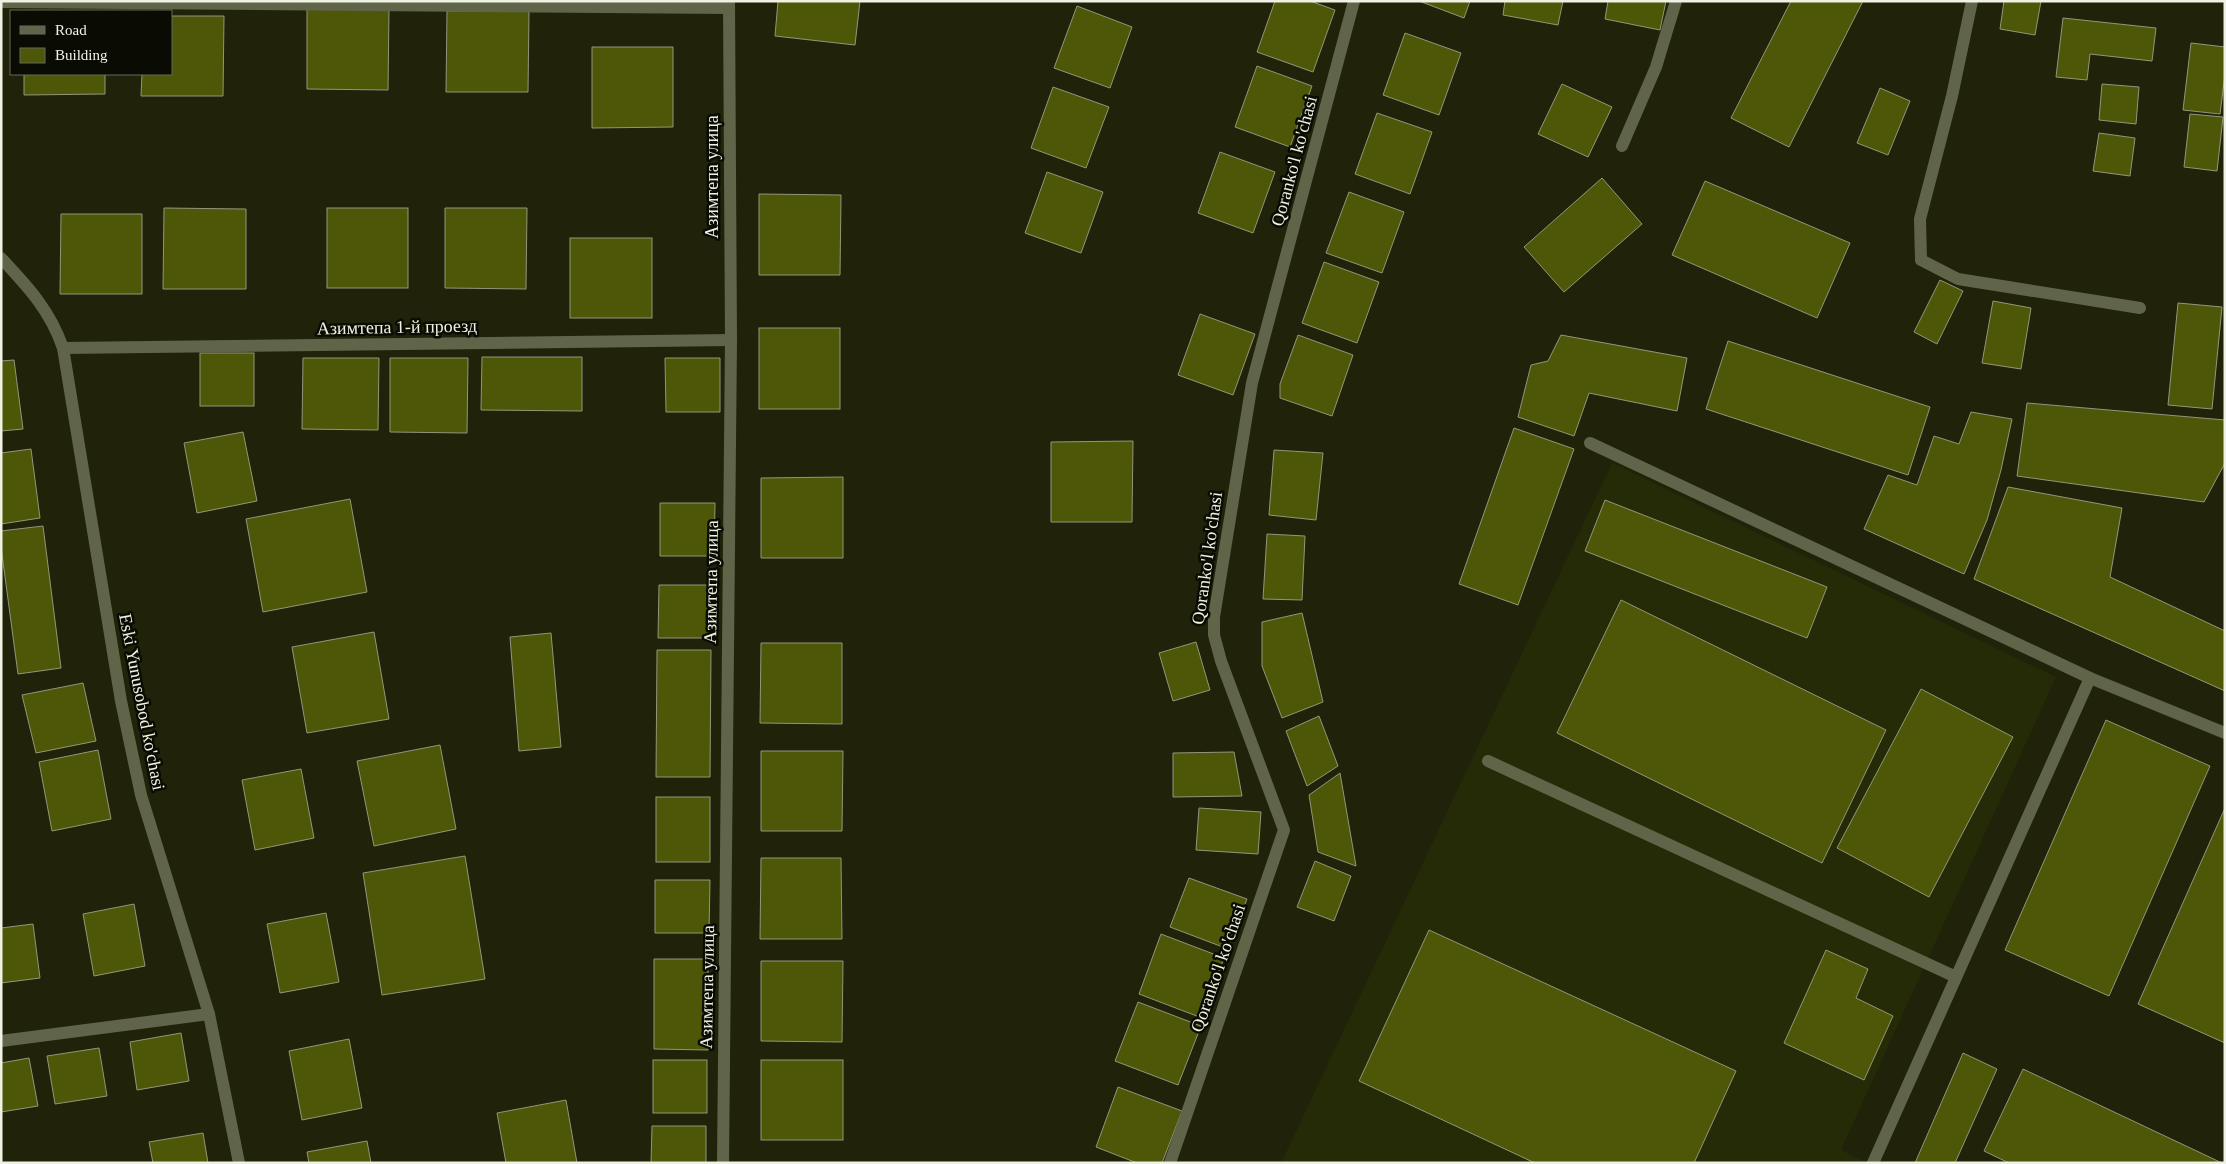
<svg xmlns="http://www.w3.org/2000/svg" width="2226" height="1164" font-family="Georgia,serif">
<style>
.built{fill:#252a07}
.building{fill:#4e5707;stroke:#92977a}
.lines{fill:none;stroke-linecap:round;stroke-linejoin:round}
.lane{stroke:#606549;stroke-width:12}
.street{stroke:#606549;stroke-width:12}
.labels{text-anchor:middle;stroke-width:5;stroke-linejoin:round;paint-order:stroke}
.street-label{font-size:18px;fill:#eff2e2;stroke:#0a0c03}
</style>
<rect width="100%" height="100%" fill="#20230a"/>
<!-- built -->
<polygon class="built" points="1612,463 2056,677 1841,1150 1867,1163 1281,1163"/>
<!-- building -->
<g class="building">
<polygon points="778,1 860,1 855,45 775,36"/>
<polygon points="1275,1 1310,1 1335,10 1313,72 1257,52"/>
<polygon points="1419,1 1470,1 1464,18"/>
<polygon points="1505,1 1563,1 1558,25 1503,15"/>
<polygon points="1608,1 1666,1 1660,30 1605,19"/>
<polygon points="1791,1 1863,1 1789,147 1731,118"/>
<polygon points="2004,1 2041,1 2035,35 2000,29"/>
<polygon points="1077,6 1132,27 1110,88 1054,68"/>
<polygon points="307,9 389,9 388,90 307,89"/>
<polygon points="447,11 529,11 528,92 446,92"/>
<polygon points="171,16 224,16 223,96 141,96 142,74 171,74"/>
<polygon points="2063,18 2156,28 2152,61 2090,54 2087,80 2056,77"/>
<polygon points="1405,33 1461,53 1439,115 1383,95"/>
<polygon points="2191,43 2225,47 2225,74 2220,114 2183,110"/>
<polygon points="592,47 673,47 673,127 592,128"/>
<polygon points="1257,66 1312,86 1290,147 1235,127"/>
<polygon points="24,74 105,74 105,94 24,95"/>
<polygon points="1562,84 1612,107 1588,157 1538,134"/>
<polygon points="2102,84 2139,87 2136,124 2099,120"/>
<polygon points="1053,87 1109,107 1086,168 1031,148"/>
<polygon points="1880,88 1910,101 1888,155 1857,143"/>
<polygon points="1377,113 1432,132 1410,194 1355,174"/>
<polygon points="2190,114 2223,117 2217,171 2184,167"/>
<polygon points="2099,133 2135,138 2130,176 2093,171"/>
<polygon points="1220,152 1275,172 1253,233 1198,213"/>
<polygon points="1047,172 1103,192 1081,253 1025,233"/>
<polygon points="1602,178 1642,224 1564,292 1524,247"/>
<polygon points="1705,181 1850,243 1817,318 1672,255"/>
<polygon points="1349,192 1404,212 1382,273 1326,253"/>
<polygon points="759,194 841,195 840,275 759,275"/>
<polygon points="164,208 246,209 246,289 163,289"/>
<rect x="327" y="208" width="81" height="80"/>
<polygon points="445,208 527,208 526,289 445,288"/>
<polygon points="61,214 142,214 142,294 60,294"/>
<rect x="570" y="238" width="82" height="80"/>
<polygon points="1324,262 1379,282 1357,343 1302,323"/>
<polygon points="1940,280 1963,291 1937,344 1914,332"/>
<polygon points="1993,301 2031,308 2021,369 1982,363"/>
<polygon points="2178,303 2222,307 2212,409 2168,405"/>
<polygon points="1200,314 1255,334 1233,395 1178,375"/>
<rect x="759" y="328" width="81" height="81"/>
<polygon points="1298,335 1353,355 1332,416 1280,398 1280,384"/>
<polygon points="1561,335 1687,358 1677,411 1589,393 1574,436 1518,417 1531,365 1548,361"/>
<polygon points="1728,341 1930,407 1908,475 1706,409"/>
<rect x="200" y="353" width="54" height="53"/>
<polygon points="482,357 582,357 582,411 481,410"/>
<polygon points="303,358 379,358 378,430 302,429"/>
<polygon points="390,358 468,358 467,433 390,432"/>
<polygon points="665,358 720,358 720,412 666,412"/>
<polygon points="14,360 23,429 1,431 1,361"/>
<polygon points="2027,403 2225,420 2225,463 2204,502 2017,476"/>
<polygon points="1971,412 2012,419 2001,470 1987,520 1964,574 1864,529 1888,475 1917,485 1934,436 1959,444"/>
<polygon points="1514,428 1574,449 1518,605 1459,584"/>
<polygon points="243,432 257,501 197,513 184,443"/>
<polygon points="1133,441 1132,522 1051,522 1051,442"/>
<polygon points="31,449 40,518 1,524 1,453"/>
<polygon points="1274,450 1323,453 1316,520 1269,515"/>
<polygon points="843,477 843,558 761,558 761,478"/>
<polygon points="2008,487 2122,508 2110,577 2225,631 2225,691 1974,579"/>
<polygon points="350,499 367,592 263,612 246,519"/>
<polygon points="1605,500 1827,587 1807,638 1585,551"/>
<polygon points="660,503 715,503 714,556 660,556"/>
<polygon points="43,526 61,668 18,674 1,547 1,531"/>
<polygon points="1267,534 1305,536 1302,600 1263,599"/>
<polygon points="659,585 712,585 712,638 658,638"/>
<polygon points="1621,600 1886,730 1822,863 1557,733"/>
<polygon points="1302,613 1323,702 1282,718 1262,666 1262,622"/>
<polygon points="374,632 389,719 307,733 292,647"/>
<polygon points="551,633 561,747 519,751 510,637"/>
<polygon points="1196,642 1210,690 1173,701 1159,653"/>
<polygon points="761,643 842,643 842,724 760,723"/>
<polygon points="657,650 711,650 710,777 656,777"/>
<polygon points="83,683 96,741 36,753 22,695"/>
<polygon points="1921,689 2013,737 1929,897 1837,848"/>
<polygon points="1319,716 1338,766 1307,786 1286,731"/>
<polygon points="2106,720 2210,766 2109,996 2005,950"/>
<polygon points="440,745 456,829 374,846 357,761"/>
<polygon points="98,750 111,819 52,831 39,762"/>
<polygon points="761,751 843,751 842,831 761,831"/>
<polygon points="1234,752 1242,796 1173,797 1173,753"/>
<polygon points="301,769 314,838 255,850 242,780"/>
<polygon points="1340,773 1356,866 1318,852 1309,795"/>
<rect x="656" y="797" width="54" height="65"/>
<polygon points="1199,808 1261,812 1258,854 1196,850"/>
<polygon points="2225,808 2225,1043 2138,1004"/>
<polygon points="465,856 485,979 382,995 363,873"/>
<polygon points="761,858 841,858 842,939 760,939"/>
<polygon points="1315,861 1351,876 1334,921 1297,907"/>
<polygon points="1189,878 1247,899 1228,949 1170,927"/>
<polygon points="655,880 710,880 709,933 655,933"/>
<polygon points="134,904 145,966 94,976 83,914"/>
<polygon points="326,913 339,982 280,993 267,924"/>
<polygon points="33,924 40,978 1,983 1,928"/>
<polygon points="1429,930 1736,1071 1694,1163 1535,1163 1359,1081"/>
<polygon points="1161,934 1224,958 1202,1018 1139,994"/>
<polygon points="1826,950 1868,969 1856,998 1893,1016 1864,1080 1784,1043"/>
<polygon points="654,959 708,959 708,1050 654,1049"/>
<polygon points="761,961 843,961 842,1042 761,1041"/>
<polygon points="1138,1002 1201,1026 1178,1085 1115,1061"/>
<polygon points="181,1033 189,1081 137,1090 130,1042"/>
<polygon points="349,1039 362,1108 302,1120 289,1051"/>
<polygon points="99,1048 107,1096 55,1104 47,1056"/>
<polygon points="1963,1053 1997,1069 1955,1163 1915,1163"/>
<polygon points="29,1058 38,1106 1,1112 1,1063"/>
<rect x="653" y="1060" width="54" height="53"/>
<rect x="761" y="1060" width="82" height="80"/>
<polygon points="2023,1069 2222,1163 2009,1163 1984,1151"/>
<polygon points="1118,1087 1182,1111 1162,1163 1137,1163 1096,1147"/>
<polygon points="566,1100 577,1163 506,1163 497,1113"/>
<polygon points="652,1126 706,1126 706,1163 651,1163"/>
<polygon points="203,1133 208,1163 153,1163 149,1142"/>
<polygon points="367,1141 371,1163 309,1163 307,1152"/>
</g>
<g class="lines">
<!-- lane -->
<g class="lane">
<polyline points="1488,761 1956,977"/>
<polyline points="1873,1163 2090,678"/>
</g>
<!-- street -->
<g class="street">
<polyline points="1972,1 1952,96 1920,219 1921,260 1958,279 2140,308"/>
<polyline points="1,2 729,8"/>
<polyline points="1622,146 1656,67 1676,1"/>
<path d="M1 258C28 287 50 310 63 348L121 701 141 795 209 1014 239 1163"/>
<polyline points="63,348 731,340"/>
<polyline points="1590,443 2090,678 2225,733"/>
<polyline points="1,1041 209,1014"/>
<polyline points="723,1163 731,340 729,1"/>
<polyline points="1170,1163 1284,830 1221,661 1214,635 1214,617 1252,383 1354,1"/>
</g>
</g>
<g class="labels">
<!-- street labels -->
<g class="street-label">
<text transform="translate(1294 161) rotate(-75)" y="6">Qoranko'l ko'chasi</text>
<text transform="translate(712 177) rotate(-90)" y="6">Азимтепа улица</text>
<text transform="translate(397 327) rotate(-1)" y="6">Азимтепа 1-й проезд</text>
<text transform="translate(1207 558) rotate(-82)" y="6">Qoranko'l ko'chasi</text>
<text transform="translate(711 582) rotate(-89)" y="6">Азимтепа улица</text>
<text transform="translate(142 702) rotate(79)" y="6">Eski Yunusobod ko'chasi</text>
<text transform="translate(1218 968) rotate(-71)" y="6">Qoranko'l ko'chasi</text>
<text transform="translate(707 987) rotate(-89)" y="6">Азимтепа улица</text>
</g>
</g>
<!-- border -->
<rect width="2226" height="1164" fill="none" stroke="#eff2e2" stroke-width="5"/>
<!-- legend -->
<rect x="10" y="10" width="162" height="65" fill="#0a0c03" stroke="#66685c"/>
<rect x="20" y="26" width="25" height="8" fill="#606549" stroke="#66685c"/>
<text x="55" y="35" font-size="15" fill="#eff2e2">Road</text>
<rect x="20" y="48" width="25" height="15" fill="#4e5707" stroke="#66685c"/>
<text x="55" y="60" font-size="15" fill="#eff2e2">Building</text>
</svg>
